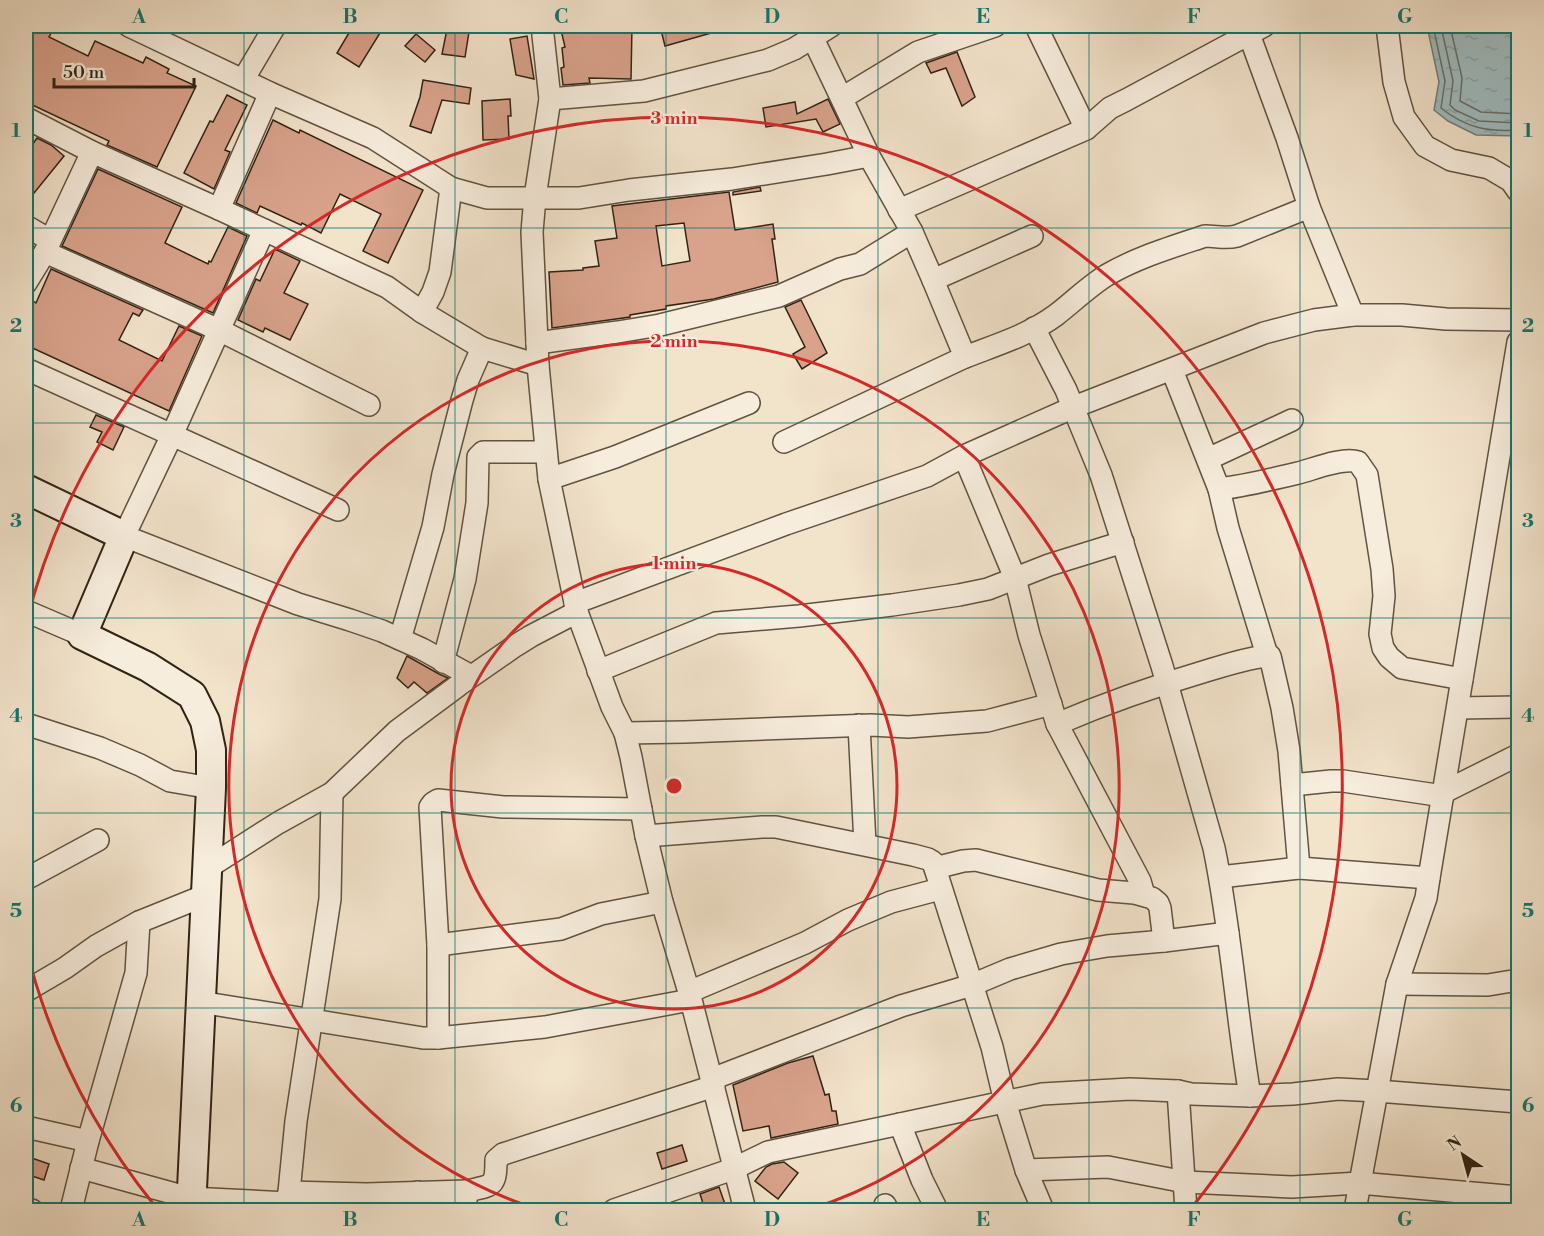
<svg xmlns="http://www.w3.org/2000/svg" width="1544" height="1236" font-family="'Libre Bodoni',serif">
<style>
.water{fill:url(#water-ripples);stroke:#737f7a;stroke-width:1.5}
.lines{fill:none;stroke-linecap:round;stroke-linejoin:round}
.shore{stroke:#687069;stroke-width:1.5}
.building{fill:#d8a28b;stroke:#312312;stroke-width:1.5;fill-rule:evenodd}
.street-casing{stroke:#615340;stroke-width:24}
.secondary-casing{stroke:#312312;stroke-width:32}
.street{stroke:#f7eddd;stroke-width:21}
.secondary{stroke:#f7eddd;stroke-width:28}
.grid{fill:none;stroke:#0f766e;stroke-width:1.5;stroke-opacity:0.55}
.ring{fill:none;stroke:#d62828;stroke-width:3}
.centre{fill:#d62828;stroke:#f7eddd;stroke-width:3}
.ring-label{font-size:18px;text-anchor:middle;font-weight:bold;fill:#d62828;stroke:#f7eddd;stroke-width:4.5;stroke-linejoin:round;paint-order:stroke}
.neatline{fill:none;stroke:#0f766e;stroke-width:2}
.grid-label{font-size:20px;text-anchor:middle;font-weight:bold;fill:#0f766e}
</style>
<defs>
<pattern id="water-ripples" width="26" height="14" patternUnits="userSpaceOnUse" patternTransform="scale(1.5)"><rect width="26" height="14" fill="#9fbcc0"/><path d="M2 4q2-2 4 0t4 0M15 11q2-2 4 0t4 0" fill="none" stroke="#89a1a4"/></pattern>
</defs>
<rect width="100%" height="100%" fill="#f2e3cb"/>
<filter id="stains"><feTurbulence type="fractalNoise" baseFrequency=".00333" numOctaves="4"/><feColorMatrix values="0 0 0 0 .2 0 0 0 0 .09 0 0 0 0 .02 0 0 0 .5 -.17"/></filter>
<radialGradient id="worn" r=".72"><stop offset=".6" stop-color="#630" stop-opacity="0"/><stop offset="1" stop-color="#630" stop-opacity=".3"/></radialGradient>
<!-- water -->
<polygon class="water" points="1427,26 1518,26 1518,136 1476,135 1448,121 1434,110 1439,82"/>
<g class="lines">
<!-- shore -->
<g class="shore">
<path d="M1433 26 1445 81 1441 108C1466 128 1488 132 1518 130"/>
<polyline points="1441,26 1453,81 1450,105 1455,110 1479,121 1518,123"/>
<polyline points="1450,26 1462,78 1460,101 1481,112 1518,114"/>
</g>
</g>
<!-- building -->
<g class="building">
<polygon points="31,26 55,26 49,37 88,56 95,41 143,63 146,57 169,69 167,73 196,86 157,167 107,145 109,141 26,102 26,36"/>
<polygon points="353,26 371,26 380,33 359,67 337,53"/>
<polygon points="560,26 632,26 631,79 589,78 590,83 563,85 561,68 564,67 562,48 565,47"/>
<polygon points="660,26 721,26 722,30 665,46"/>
<polygon points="447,29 469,32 465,57 442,54"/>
<polygon points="416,34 435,50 425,62 405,46"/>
<polygon points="527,36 534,79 516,75 510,39"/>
<polygon points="957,52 975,97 962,106 946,68 931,73 926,63"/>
<polygon points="423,80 471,88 469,104 442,100 431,133 410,126 420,97"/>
<polygon points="227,95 247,105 225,150 230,152 214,189 184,173 210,121 213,122"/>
<polygon points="510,99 511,116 508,116 509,139 483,140 482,101"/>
<polygon points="828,99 840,124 823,132 816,119 766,127 763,108 795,102 797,114"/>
<polygon points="273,120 299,133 300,130 423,190 388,263 363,251 381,214 340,194 321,233 302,223 301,225 260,206 257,213 236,203"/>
<polygon points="37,138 51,145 64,156 26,203 26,139 32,145"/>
<polygon points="98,169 182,207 165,243 208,264 209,261 211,262 228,227 247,236 213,313 62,246"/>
<polygon points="760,187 761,191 733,195 733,192"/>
<path d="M729 192 735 230 773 224 775 239H772L778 282 714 299 666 306V309L630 315V317L552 328 549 272 583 270V268L599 266 595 241 617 238 612 206ZM684 223 690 261 662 266 656 226Z"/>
<polygon points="275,249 300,261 284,293 308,304 290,340 265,328 263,332 238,320 256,279 260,281"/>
<polygon points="51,269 143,310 139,316 133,313 119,340 162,361 179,326 202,336 169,411 26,345 26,319 33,301 36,303"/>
<polygon points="801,300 827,353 802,369 793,354 805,347 785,307"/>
<polygon points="96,415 124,427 113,450 97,442 102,432 90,427"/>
<polygon points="407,656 439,674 448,678 427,693 414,682 408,688 397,678"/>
<polygon points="813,1056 825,1095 829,1094 832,1111 836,1111 838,1124 771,1138 769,1126 743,1131 733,1085 788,1063"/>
<polygon points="682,1145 687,1161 662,1169 657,1153"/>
<polygon points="26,1156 49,1164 44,1180 26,1174"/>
<polygon points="784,1162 798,1173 778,1199 755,1181 766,1167 772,1164"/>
<polygon points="719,1187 727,1210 705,1210 700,1194"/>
</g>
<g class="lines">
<defs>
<g id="street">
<polyline points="129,26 270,93 373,138 451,188 487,198 579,198 629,190 732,179 827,164 869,156"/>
<polyline points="542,26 550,99 535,197 532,232 538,365 549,479 577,612 612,707 625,733 631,757 646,836 662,902 689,992 745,1210"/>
<polyline points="807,26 869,156 912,232 933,280 1032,236"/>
<polyline points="1246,26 1287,138 1309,207 1353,315"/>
<polyline points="1387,26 1394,82 1404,117 1425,146 1451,160 1489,168 1511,181 1518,191"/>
<polyline points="243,80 275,26"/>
<polyline points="842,98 918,52 995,26"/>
<polyline points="550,99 644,91 768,60 794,49 831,26"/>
<polyline points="26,118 92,152 219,209 387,287 422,312 482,348"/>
<polyline points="1086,129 1110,108 1126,100 1264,26"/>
<polyline points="219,209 270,93"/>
<polyline points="899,210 1086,129 1036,26"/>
<polyline points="26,226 50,240"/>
<polyline points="264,230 172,435 124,536 298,604 350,620 382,631 422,649 471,676"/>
<polyline points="45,252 219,330 369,405"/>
<polyline points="26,283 45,252 92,152"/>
<polyline points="422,312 433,292 440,272 451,188"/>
<path d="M1034 328 1066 390 1101 475 1162 666 1214 848C1231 930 1236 1013 1250 1096"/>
<polyline points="537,343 618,332 660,325 779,296 840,269 860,264 912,232"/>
<path d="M965 357C996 345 1029 335 1056 315 1073 302 1089 286 1107 275 1138 257 1172 247 1205 236 1217 236 1225 239 1237 236L1309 207"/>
<polyline points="26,369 338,510"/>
<polyline points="1172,370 1219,489 1228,528 1267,655"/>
<polyline points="784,442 965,357 933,280"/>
<polyline points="964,456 1015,578 1029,635 1057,724 1140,881 1144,895"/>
<polyline points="1208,459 1292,420"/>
<polyline points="549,479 615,457 749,403"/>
<path d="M1219 489C1246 486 1272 479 1298 473 1314 469 1343 457 1358 462L1367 475 1382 569 1384 596 1380 634 1383 648 1389 657 1402 668 1462 679"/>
<polyline points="575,603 786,524 927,476 964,456 1074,407 1264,333 1314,320 1353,315 1402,315 1446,319 1518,320"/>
<polyline points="26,611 82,635"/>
<polyline points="400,639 433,527 443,474 462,400 468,380 482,348 538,365"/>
<polyline points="443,662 465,579 477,503 478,457 483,452 546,452"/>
<polyline points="598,671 716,623 799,616 892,605 959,595 988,589 1049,565 1123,542"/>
<polyline points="1458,708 1518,707"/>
<polyline points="26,724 100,748 140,765 170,781 211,788"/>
<path d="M1057 724C1106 703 1155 686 1206 671 1223 666 1253 656 1270 656L1282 708 1289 751 1299 868"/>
<polyline points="859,725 865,844"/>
<polyline points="625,733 685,732 871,725 908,727 987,721 1051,704"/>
<polyline points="1292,785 1331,781 1343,781 1443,796"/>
<polyline points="1444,792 1518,755"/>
<polyline points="646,836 762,827 776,827 913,855 928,859 933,862 992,1047 1005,1102 1026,1170 1043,1210"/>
<polyline points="935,868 963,861 976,860 1098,890 1134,893 1152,898 1158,903 1160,908 1164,941"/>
<polyline points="206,869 278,823 332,793 397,731 459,685 515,646 531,636 577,612"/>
<polyline points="1220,877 1299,868 1429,878"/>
<polyline points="26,879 98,840"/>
<polyline points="438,945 561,929 601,914 662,902"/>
<polyline points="1397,984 1488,985 1518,980"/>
<polyline points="26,991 65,968 96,946 139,922 206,895"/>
<polyline points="689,992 805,943 848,920 891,902 940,889"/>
<polyline points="200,1002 423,1038 438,1038 545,1027 690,1000"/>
<polyline points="438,1038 438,945 430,807 433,803 438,800 503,807 641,809"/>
<polyline points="712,1079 901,1006 972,985 1010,969 1061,954 1107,946 1164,941 1228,933"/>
<polyline points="1178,1091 1186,1210"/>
<polyline points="900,1124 922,1180 937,1210"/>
<polyline points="26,1127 88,1141"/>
<polyline points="81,1168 190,1198 288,1203"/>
<polyline points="1026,1170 1108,1167 1185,1182 1292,1187 1359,1183 1518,1197"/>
<path d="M467 1191C492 1185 496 1188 496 1160L503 1154 714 1086"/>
<polyline points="289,1192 366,1194 467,1191 465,1210"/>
<polyline points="885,1205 888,1210"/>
<polyline points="26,1209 32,1210"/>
<polyline points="71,1210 88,1141 136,973 139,922"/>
<polyline points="289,1210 289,1192 296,1121 330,899 332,793"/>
<polyline points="416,1210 417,1192"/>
<polyline points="614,1210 733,1169 768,1152 1042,1094 1130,1089 1178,1091 1191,1094 1250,1096 1293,1094 1338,1089 1377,1091 1518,1102"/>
<polyline points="1355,1210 1397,984 1426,898 1429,878 1518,342"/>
</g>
<polyline id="secondary" points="26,489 124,536 82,635 148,667 192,695 205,721 211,750 211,788 191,1210"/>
</defs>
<!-- street casing -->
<use href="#street" class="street-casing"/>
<!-- secondary casing -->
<use href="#secondary" class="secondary-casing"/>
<!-- street -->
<use href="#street" class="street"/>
<!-- secondary -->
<use href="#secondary" class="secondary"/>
</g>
<!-- grid -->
<path class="grid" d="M244 26V1210M455 26V1210M666 26V1210M878 26V1210M1089 26V1210M1300 26V1210M26 228H1518M26 423H1518M26 618H1518M26 813H1518M26 1008H1518"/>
<!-- distance rings -->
<g class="ring">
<circle cx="674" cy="786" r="223"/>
<path d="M540 1210A445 445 0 1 1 808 1210"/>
<path d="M155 1206A668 668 0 0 1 26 948M26 624A668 668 0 1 1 1193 1206"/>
</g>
<circle cx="674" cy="786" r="9" class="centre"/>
<g class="ring-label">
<text x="674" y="124">3 min</text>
<text x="674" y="347">2 min</text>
<text x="674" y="569">1 min</text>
</g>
<!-- margin -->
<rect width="1544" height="1236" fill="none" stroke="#f2e3cb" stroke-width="66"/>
<!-- north arrow -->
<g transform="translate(1463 1155) rotate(324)" stroke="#f7eddd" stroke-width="4.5" paint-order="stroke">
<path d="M0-4.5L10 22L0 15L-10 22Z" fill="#312312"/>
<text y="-9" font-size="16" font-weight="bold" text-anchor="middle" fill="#312312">N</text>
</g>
<!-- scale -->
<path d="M54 78v9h140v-9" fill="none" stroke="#312312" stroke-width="3"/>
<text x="63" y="78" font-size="18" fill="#312312" stroke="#f7eddd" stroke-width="4.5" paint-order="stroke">50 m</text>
<rect x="33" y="33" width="1478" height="1170" class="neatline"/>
<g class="grid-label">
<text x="139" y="23">A</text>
<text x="350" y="23">B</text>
<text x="561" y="23">C</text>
<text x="772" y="23">D</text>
<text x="983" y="23">E</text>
<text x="1194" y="23">F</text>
<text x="1405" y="23">G</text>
<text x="16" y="137">1</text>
<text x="1528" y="137">1</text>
<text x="16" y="332">2</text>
<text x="1528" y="332">2</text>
<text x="16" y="527">3</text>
<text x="1528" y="527">3</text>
<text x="16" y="722">4</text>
<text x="1528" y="722">4</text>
<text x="16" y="917">5</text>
<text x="1528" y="917">5</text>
<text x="16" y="1112">6</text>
<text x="1528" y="1112">6</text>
<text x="139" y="1226">A</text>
<text x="350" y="1226">B</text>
<text x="561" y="1226">C</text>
<text x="772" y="1226">D</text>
<text x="983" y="1226">E</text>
<text x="1194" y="1226">F</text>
<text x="1405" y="1226">G</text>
</g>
<rect width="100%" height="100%" filter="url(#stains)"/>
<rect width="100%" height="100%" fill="url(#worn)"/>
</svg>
